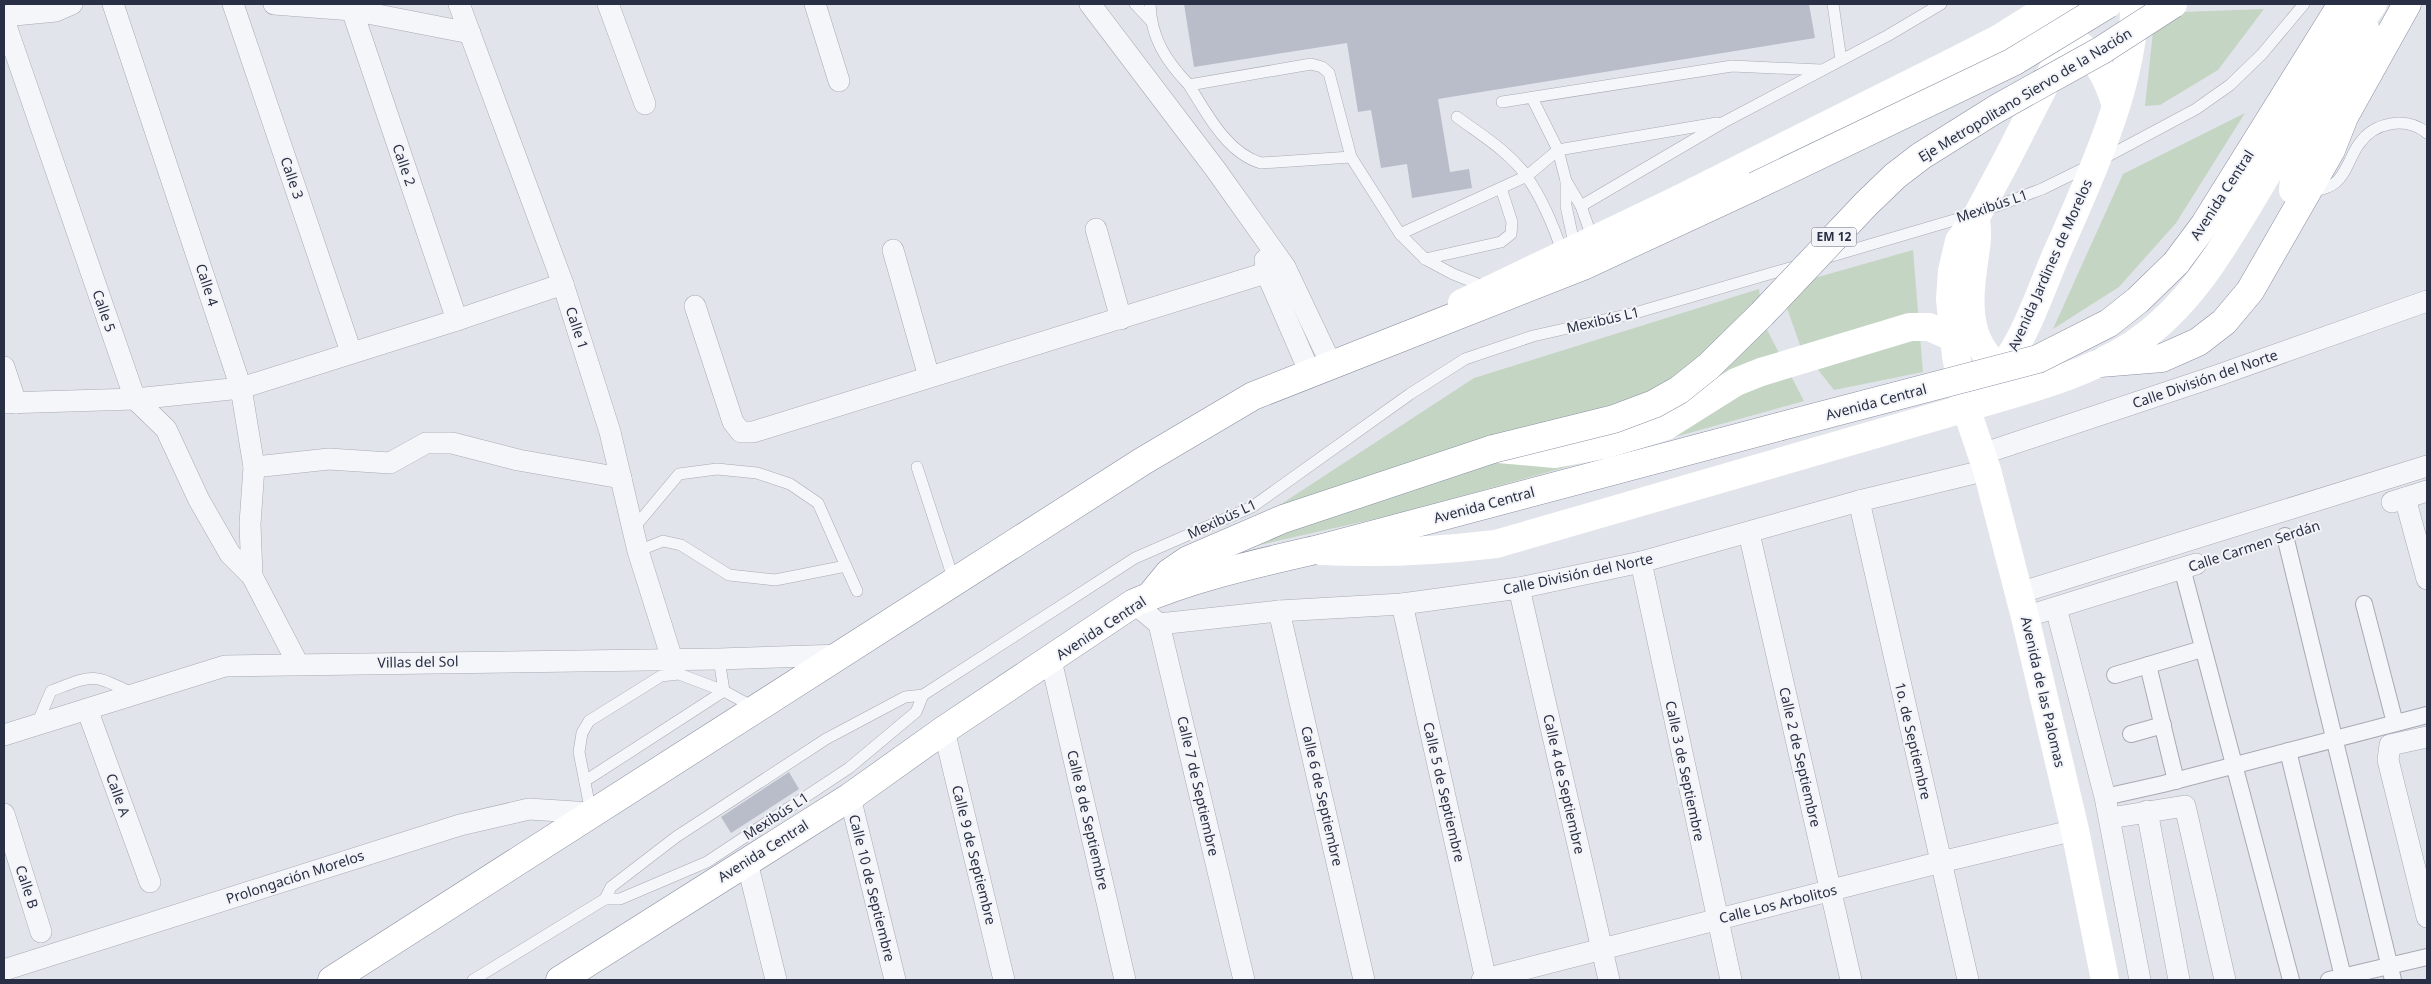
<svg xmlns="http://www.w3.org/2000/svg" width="2431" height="984" font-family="'Noto Sans',sans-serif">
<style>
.green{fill:#c5d5c3}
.building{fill:#b9bdc9}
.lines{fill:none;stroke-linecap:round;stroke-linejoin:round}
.service-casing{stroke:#a7aab6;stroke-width:12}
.pedestrian-casing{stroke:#a7aab6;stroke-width:18}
.minor-casing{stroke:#a7aab6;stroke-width:22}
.trunk-casing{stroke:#898fa2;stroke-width:29}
.motorway-casing{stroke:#898fa2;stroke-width:29}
.service{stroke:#f5f6f9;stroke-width:11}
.pedestrian{stroke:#f5f6f9;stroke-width:16}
.minor{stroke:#f5f6f9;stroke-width:21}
.secondary{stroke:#fff;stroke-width:28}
.trunk{stroke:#fff;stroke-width:28}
.motorway{stroke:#fff;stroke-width:28}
.trunk-bridge-casing{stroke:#898fa2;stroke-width:29;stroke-linecap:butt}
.motorway-bridge-casing{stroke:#898fa2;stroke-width:29;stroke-linecap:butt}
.trunk-bridge{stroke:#fff;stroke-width:28}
.motorway-bridge{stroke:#fff;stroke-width:28}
.labels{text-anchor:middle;stroke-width:4;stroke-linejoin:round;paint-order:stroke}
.shield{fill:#f2f4f8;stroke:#656a7a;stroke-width:1}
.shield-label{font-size:12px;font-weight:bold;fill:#292f44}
.street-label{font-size:14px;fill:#292f44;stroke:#f2f4f8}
</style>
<rect width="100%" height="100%" fill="#e2e4eb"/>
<!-- green -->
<g class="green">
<polygon points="2264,9 2218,70 2160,105 2145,106 2155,13"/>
<polygon points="2245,113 2176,223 2119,287 2053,329 2123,174"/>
<polygon points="1913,250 1923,372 1834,390 1801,348 1787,308 1783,287"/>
<polygon points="1759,289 1764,324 1804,401 1397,514 1197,559 1474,378"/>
</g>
<!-- building -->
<g class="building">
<polygon points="1184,4 1809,4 1815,38 1438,99 1450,172 1469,169 1472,188 1412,198 1407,164 1381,168 1371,110 1358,112 1347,43 1194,67"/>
<polygon points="789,772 799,789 731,833 721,817"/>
</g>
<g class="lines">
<defs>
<g id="service">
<polyline points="1135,4 1151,21"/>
<path d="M1150 4C1151 38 1166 61 1189 85"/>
<polyline points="1833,4 1841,60"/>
<polyline points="1532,98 1558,150 1566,181 1566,206 1575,248"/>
<polyline points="1502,102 1732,66 1821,70"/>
<path d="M1457 117C1481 135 1510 152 1527 177 1543 200 1554 227 1563 254"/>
<path d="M1351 157 1261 163C1227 153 1207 114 1189 85L1311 64 1322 67 1329 73 1351 157 1400 234 1425 259 1453 274 1488 288"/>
<polyline points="1566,181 1581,206 1593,240"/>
<path d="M2310 192C2318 190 2328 189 2335 183 2347 173 2350 156 2359 144 2374 122 2406 116 2427 133"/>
<polyline points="1581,206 1724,122 1887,36 1941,4"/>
<polyline points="1400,234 1527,176 1558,150 1717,123"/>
<polyline points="1825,258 1978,213 2042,189 2095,163 2196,109 2230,85 2262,54 2304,4"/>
<polyline points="1425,259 1501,242 1511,234 1512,222 1501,188"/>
<polyline points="917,467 954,581"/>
<polyline points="633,529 679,474 717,469 757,473 790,484 818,503 857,591"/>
<polyline points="638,551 663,541 681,545 729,575 775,580 846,566"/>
<path d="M37 724 51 691C93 675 91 673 132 693"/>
<polyline points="585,781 724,691 719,659"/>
<polyline points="591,813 579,752 582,733 589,721 661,676 679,674 724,691 755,708"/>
<polyline points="605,899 620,899 707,862 849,768 916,712 923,695"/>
<polyline points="473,980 605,899 611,887 676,837 826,739 905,697 923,695 1135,558 1252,507 1410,394 1465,359 1533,336 1635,313 1800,265"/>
</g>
<g id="pedestrian">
<polyline points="2285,536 2393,980"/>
<polyline points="2182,568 2291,980"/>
<polyline points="2364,604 2395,723"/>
<polyline points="2148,665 2176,781"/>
<polyline points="2115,675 2202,649"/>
<polyline points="2131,734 2163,725"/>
<polyline points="2288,751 2343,977"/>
<polyline points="2105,797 2163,784 2427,715"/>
<polyline points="2329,980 2427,957"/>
</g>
<g id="minor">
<polyline points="113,4 241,388 254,467 250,524 252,576"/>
<polyline points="233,4 351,352"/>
<polyline points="274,4 352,10 470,33"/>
<polyline points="459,4 563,284 610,432 638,551 672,659"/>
<polyline points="608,4 645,104"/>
<polyline points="815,4 839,81"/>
<polyline points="1090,4 1216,170 1285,267 1331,364"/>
<polyline points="352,10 457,320"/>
<polyline points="4,16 56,11 72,4"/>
<polyline points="4,20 135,399 166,429 199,500 230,554 252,576 298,664"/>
<polyline points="1096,229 1121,319"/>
<polyline points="893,250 929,377"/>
<polyline points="1265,260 1267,274 1310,373"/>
<polyline points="695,306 733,422 741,432 753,432 1285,267"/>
<polyline points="4,367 16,403"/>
<polyline points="4,403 135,399 241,388 457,320 563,284"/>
<polyline points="1982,454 2219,375 2427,301"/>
<polyline points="254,467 329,459 390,463 426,443 452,443 518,460 621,478"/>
<polyline points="2405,498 2427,579"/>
<polyline points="1859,501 1968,980"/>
<polyline points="2392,502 2427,491"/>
<polyline points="1749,533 1851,980"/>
<polyline points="1641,562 1731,980"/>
<polyline points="1519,588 1609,980"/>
<polyline points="2019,593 2427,466"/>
<polyline points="1134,603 1159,624 1244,980"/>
<polyline points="1402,604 1486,980"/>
<polyline points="2056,608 2105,797 2140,980"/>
<polyline points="1279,611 1364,980"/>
<polyline points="2025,617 2196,564"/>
<polyline points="1159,624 1279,611 1402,604 1519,588 1641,562 1859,501 1987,470"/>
<polyline points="1051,660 1125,980"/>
<polyline points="87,709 150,882"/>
<polyline points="944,730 1004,980"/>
<polyline points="4,735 225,666 719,659 842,655"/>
<polyline points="2427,737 2390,745 2388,760 2427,917"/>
<polyline points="850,797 895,980"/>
<polyline points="2147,811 2179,980"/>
<polyline points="4,814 41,932"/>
<polyline points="2110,818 2185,806 2225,980"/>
<polyline points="747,862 776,980"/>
<polyline points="4,970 460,825 529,809 591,813"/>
<polyline points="1482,980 1941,862 2075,830"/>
</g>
<g id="trunk">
<polyline points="2176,263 2205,224 2342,4"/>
<polyline points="332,980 1143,461 1253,396 1583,266 1755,186"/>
<path d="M560 980 850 797 944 730 1134 603C1191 578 1254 564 1315 550L1778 427"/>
</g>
<g id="motorway">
<polyline points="2100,363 2162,358 2198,342 2224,322 2250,291 2331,150 2344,117 2407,4"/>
<polyline points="1151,595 1169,573 1188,560 1283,519 1493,449"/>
</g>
</defs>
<!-- service casing -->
<use href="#service" class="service-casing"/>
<!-- pedestrian casing -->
<use href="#pedestrian" class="pedestrian-casing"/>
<!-- minor casing -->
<use href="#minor" class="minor-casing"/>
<!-- trunk casing -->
<use href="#trunk" class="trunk-casing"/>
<!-- motorway casing -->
<use href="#motorway" class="motorway-casing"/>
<!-- service -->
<use href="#service" class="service"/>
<!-- pedestrian -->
<use href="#pedestrian" class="pedestrian"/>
<!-- minor -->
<use href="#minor" class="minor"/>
<!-- secondary -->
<g class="secondary">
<polyline points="2082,4 2057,61 2006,161 1975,219 1959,241 1952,271 1950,299 1956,356 1966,408 1987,470 2025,617 2075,830 2105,980"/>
<path d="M2073 40C2097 57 2108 79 2116 106"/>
<polyline points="2293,190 2295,167 2351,74 2360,55 2366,31"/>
<path d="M1976 220C1979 238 1975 252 1973 270 1966 318 1971 353 2015 379"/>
<polyline points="1462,303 1679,199 1955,61 1998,39 2054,4"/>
<path d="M1990 382C2022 348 2037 300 2055 257 2087 184 2135 85 2134 4"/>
<polyline points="1499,449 1555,454 1603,445 1666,426 1736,382 1761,372 1910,327 1929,327 1954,338"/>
<path d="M1321 551C1381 554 1437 551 1496 544L1966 408C2022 391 2082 377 2132 345 2192 306 2227 241 2263 181 2298 121 2332 60 2373 4"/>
</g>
<!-- trunk -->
<use href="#trunk" class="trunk"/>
<!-- motorway -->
<use href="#motorway" class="motorway"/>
<defs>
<g id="trunk-bridge">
<polyline points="1755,186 2013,62 2108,4"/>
<polyline points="1778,427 2038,359 2109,323 2138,300 2176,263"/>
</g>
<polyline id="motorway-bridge" points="1493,449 1614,419 1654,404 1679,390 1709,366 1762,314 1866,204 1895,176 1921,156 1996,109 2102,50 2173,4"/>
</defs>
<!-- trunk-bridge casing -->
<use href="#trunk-bridge" class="trunk-bridge-casing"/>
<!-- motorway-bridge casing -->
<use href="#motorway-bridge" class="motorway-bridge-casing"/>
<!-- trunk-bridge -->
<use href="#trunk-bridge" class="trunk-bridge"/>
<!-- motorway-bridge -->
<use href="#motorway-bridge" class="motorway-bridge"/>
</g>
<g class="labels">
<!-- shield labels -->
<rect class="shield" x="1811.5" y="227.5" width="45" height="19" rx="4"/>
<g class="shield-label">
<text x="1834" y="241">EM 12</text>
</g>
<!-- street labels -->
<g class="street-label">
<text transform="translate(2025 95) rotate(-31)" y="5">Eje Metropolitano Siervo de la Nación</text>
<text transform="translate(404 165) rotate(71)" y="5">Calle 2</text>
<text transform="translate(292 178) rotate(71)" y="5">Calle 3</text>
<text transform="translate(2222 195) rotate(-57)" y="5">Avenida Central</text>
<text transform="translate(1992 206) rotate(-19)" y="5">Mexibús L1</text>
<text transform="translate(2050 265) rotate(-66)" y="5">Avenida Jardines de Morelos</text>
<text transform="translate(207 285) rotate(72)" y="5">Calle 4</text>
<text transform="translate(104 311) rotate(71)" y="5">Calle 5</text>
<text transform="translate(1603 320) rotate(-13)" y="5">Mexibús L1</text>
<text transform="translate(577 328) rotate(72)" y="5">Calle 1</text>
<text transform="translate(2205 379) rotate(-19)" y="5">Calle División del Norte</text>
<text transform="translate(1876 402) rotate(-15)" y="5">Avenida Central</text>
<text transform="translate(1484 505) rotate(-15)" y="5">Avenida Central</text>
<text transform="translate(1222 519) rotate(-25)" y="5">Mexibús L1</text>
<text transform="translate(2254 546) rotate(-18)" y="5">Calle Carmen Serdán</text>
<text transform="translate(1578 574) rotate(-12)" y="5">Calle División del Norte</text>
<text transform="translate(1101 628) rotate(-33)" y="5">Avenida Central</text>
<text transform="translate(418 662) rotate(-1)" y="5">Villas del Sol</text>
<text transform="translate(2043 692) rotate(77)" y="5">Avenida de las Palomas</text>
<text transform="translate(1913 741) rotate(77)" y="5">1o. de Septiembre</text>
<text transform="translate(1800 757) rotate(77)" y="5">Calle 2 de Septiembre</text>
<text transform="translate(1685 771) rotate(78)" y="5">Calle 3 de Septiembre</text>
<text transform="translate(1564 784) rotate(77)" y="5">Calle 4 de Septiembre</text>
<text transform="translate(1198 786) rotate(77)" y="5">Calle 7 de Septiembre</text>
<text transform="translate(1444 792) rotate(77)" y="5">Calle 5 de Septiembre</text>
<text transform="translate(118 795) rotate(70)" y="5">Calle A</text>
<text transform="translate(1322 796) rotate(77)" y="5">Calle 6 de Septiembre</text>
<text transform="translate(776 816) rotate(-33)" y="5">Mexibús L1</text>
<text transform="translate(1088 820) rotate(77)" y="5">Calle 8 de Septiembre</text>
<text transform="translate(763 851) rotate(-32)" y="5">Avenida Central</text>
<text transform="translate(974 855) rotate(76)" y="5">Calle 9 de Septiembre</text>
<text transform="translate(295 877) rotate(-18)" y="5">Prolongación Morelos</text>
<text transform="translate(27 887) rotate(72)" y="5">Calle B</text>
<text transform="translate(872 888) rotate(76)" y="5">Calle 10 de Septiembre</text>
<text transform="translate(1778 904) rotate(-14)" y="5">Calle Los Arbolitos</text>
</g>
</g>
<!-- border -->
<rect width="2431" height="984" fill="none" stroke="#292f44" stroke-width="10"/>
</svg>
